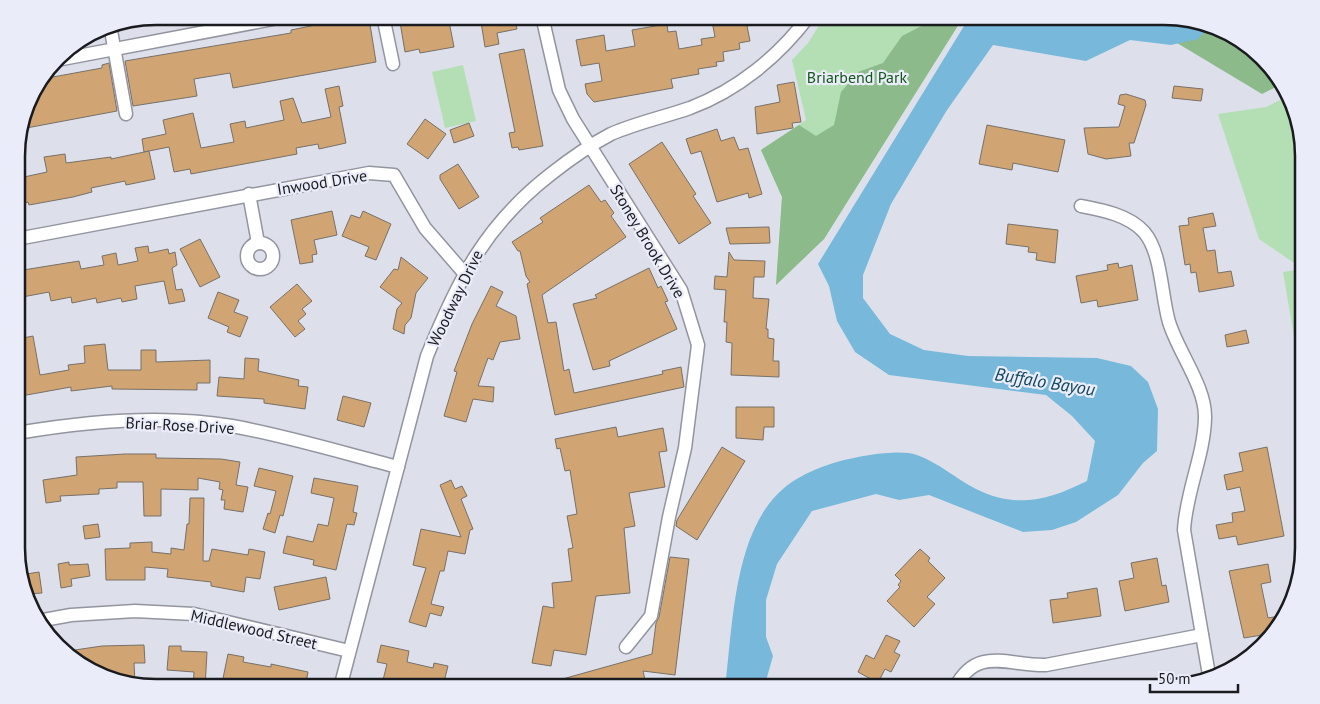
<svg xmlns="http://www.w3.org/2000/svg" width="1320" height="704" font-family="'PT Sans',sans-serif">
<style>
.green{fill:#b4deb3}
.forest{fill:#8cba8b}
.water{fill:#78b9db}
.building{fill:#d0a473;stroke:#787068}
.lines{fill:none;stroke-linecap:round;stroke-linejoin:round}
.minor-casing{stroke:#92959f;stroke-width:15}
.minor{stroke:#fff;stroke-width:12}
.labels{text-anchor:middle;stroke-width:4.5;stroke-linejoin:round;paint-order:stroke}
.park-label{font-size:16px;fill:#15561a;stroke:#eaedf9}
.street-label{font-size:16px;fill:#1a1b1f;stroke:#eaedf9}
.water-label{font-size:18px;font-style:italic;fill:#12475f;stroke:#eaedf9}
.rim{fill:none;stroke:#1a1b1f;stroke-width:2.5}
</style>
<rect width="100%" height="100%" fill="#dde0eb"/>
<!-- green -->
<g class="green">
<polygon points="825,16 964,16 824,239 776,285 782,197 761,150 806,120 792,60 808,43"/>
<polygon points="463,65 476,121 445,128 432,72"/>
<polygon points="1287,97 1303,138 1303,266 1300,267 1259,239 1218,114 1266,107"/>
<polygon points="1303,269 1303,389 1283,272"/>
</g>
<!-- forest -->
<g class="forest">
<polygon points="936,16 964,16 824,239 776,285 782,197 761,150 799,125 816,136 834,125 841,92 858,72 883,63 902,36 935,19"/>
<polygon points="1132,16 1164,16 1226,31 1280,78 1282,84 1262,94"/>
</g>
<!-- water -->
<path class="water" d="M979 16H1164L1209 27 1198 39 1171 45 1130 40 1086 61 993 45 947 110 891 204 863 275V298L890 334 924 350 968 356 1097 358 1131 366 1148 382 1158 409 1157 451 1143 463 1118 495 1076 522 1052 530 1023 532 929 495 899 500 876 494 812 511 777 564 766 600V637L773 656 764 688H721L726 679C733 620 735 529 784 488 800 474 829 463 849 459 866 455 900 449 917 455 939 463 955 478 976 489 1016 509 1049 500 1087 481L1095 441 1072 416 1046 395 889 375 855 352 837 321 829 286 818 264 964 26Z"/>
<!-- building -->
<g class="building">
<polygon points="399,16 448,16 454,47 420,53 419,49 405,52"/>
<polygon points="480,16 514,16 517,29 497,33 499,44 485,47"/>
<polygon points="711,16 772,16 772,22 747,26 750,41 739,43 740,49 723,52 724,61 716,62 717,66 698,69 699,74 671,79 673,88 594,102 587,94 585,84 602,81 599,63 581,66 576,40 604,35 606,51 635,46 632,30 667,24 668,32 676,31 679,49 702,45 701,39 715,37"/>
<polygon points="355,17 355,21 369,18 376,62 233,88 230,73 194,79 197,96 133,106 125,61 291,33 291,30"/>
<polygon points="524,49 543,146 519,150 518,147 512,148 509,133 515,132 499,54"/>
<polygon points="109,63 117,111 21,129 31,94 42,79 102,68 102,65"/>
<polygon points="794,82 801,122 792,123 793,128 757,134 755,107 780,102 777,85"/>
<polygon points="339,86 343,106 339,107 346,143 319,149 318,144 296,148 297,154 191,174 190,169 174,172 169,147 144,152 142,139 166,134 163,120 193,113 201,148 234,142 230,124 245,121 246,128 284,120 280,101 293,98 302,123 331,117 325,89"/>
<polygon points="1174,86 1203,89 1201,101 1172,98"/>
<polygon points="1126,94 1145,100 1146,105 1134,143 1129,143 1131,156 1106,159 1088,154 1084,128 1119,127 1125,106 1118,104 1120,95"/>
<polygon points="425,119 446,134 428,159 407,144"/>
<polygon points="469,123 474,136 454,143 450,130"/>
<polygon points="987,125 1065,140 1058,172 1013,163 1012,170 979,164"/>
<polygon points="717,129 721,141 734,137 739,150 748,148 762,194 749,198 748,193 717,202 701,151 691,154 686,139"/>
<polygon points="662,142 696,194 693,196 711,223 679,244 629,164"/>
<polygon points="149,151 155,179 126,185 125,181 91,188 92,192 73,197 29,205 28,202 17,205 17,185 25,184 24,177 47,172 44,157 65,154 66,163 111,157 111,159"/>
<polygon points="458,164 479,197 459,209 440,179 440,175"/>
<polygon points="589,185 601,202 605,200 614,213 611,216 626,237 542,295 548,323 556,322 564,371 569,369 574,393 663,374 662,371 681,367 684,387 555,415 527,284 530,282 526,276 520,251 518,251 512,242 543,222 540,218"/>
<polygon points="332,211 337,235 314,240 317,254 312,255 313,262 300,264 291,220"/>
<polygon points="363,211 391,224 376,260 365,256 369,247 342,236 351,215 360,218"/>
<polygon points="1213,213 1216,226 1203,228 1207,251 1215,250 1218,273 1231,271 1234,286 1199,292 1196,272 1191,273 1190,264 1185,265 1179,226 1189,225 1188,218"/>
<polygon points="1008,224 1058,230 1055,263 1036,260 1037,253 1028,252 1029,247 1006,244"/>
<polygon points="769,227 770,243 730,244 726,228"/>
<polygon points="200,239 220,277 200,287 180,249"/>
<polygon points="148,246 149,253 168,249 169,254 175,252 177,265 172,268 176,290 182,289 185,301 169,304 164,281 135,286 137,299 122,302 121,298 97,303 96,298 72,303 71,297 51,301 49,292 17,298 17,271 79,261 81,269 104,265 102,256 116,253 118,265 138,261 135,248"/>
<polygon points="729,252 734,260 765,261 764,277 754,277 753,298 769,299 766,329 768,329 768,338 774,339 773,361 779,361 779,377 731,375 732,343 726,342 727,322 724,322 726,290 714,289 715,276 727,277"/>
<polygon points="401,257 428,278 416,293 411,318 405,325 404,334 393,329 397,309 402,303 380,287 394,269 398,270"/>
<polygon points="1118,263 1119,268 1132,265 1138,300 1098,307 1097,300 1081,303 1076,276 1108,270 1107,265"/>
<polygon points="649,268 658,288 661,286 668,301 665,302 677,329 609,361 610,366 593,370 573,304 597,298 595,295"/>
<polygon points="297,284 312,301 302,309 306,314 298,321 305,329 295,337 270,307"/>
<polygon points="491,286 503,292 496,306 516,316 520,339 500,342 493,360 488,358 478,386 494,387 493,402 473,399 466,422 444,416 457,372 454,371 472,324"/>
<polygon points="218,292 239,300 234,312 248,317 240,337 227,332 229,327 208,318"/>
<polygon points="1246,330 1249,343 1227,347 1225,335"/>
<polygon points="33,336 40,375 69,370 68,365 85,363 84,346 105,344 108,370 141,370 141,350 156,350 156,362 210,360 210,383 197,383 197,390 112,389 112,386 71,391 71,387 21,396 17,373 17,351 20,351 18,339"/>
<polygon points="245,358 259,359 258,371 299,380 298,386 308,387 305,409 264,403 264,399 217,396 219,377 244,379"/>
<polygon points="343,396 371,403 364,427 337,420"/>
<polygon points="736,407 774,407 774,427 764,427 763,440 736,438"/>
<polygon points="616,427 618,437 663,428 667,451 659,452 665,487 629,493 635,526 624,528 630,593 596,596 586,655 554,650 551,666 532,663 543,606 554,608 552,583 572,581 568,549 573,548 567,516 577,514 570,470 565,471 560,448 557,449 555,439"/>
<polygon points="722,447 745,461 697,540 676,526 677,520"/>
<polygon points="1267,447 1284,536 1238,545 1236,536 1219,539 1216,525 1233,522 1232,513 1245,511 1240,487 1227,490 1224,475 1243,471 1239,453"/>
<polygon points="125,454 156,454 156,458 221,459 240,462 236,485 248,487 243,512 224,509 225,500 221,500 223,490 219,489 220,482 198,478 198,490 161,489 161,516 144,516 143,482 117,482 117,488 99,489 99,494 60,496 61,501 46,503 43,480 77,475 76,457"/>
<polygon points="259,468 293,476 283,516 280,515 275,533 263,529 268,513 270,514 276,491 254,486"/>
<polygon points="314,478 358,486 353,512 357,513 354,525 347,524 336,570 313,565 314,560 283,553 287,536 313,542 318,524 328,526 334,498 311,493"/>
<polygon points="451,480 455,489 462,486 467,496 461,499 473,529 470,530 465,554 448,551 444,571 440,571 431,604 444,607 441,616 430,613 426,627 409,622 426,568 413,565 421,529 461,537 440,485"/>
<polygon points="190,498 204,498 203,561 209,561 212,549 248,555 249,549 265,552 260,579 246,577 244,592 211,586 211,582 167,577 168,569 145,567 145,580 106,580 105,549 130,548 130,543 152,542 152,552 171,554 171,548 184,550 187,524 189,524"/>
<polygon points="98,524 100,537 85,539 83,526"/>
<polygon points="920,549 930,558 928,561 945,578 927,597 935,604 914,627 887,601 900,587 898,585 901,581 895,575"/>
<polygon points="670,557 689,559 675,675 643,671 645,680 617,688 541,688 541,685 652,654 656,623 659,617"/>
<polygon points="1157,558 1162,586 1166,585 1169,602 1125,611 1119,581 1134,578 1131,563"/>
<polygon points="69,562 69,565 88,564 90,576 71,579 72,586 61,588 58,564"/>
<polygon points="1268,564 1271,582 1261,584 1268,618 1285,615 1268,634 1244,638 1229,571"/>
<polygon points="39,572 42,593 28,594 20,575"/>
<polygon points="326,577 330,599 279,610 274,587"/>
<polygon points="1097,588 1101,616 1053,623 1050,600 1068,598 1067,593"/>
<polygon points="886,635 900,641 894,652 900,655 891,672 885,669 878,683 858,672 866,655 874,659"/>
<polygon points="144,645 145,663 134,663 135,683 94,673 68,651 102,646"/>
<polygon points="381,645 409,651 407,662 433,668 434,663 448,666 443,686 413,679 410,688 381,688 387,664 377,662"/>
<polygon points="169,646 181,646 181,651 207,652 205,688 193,688 194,672 167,670"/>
<polygon points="228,654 244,657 243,662 271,667 271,664 308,672 305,688 268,688 249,685 248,688 221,688"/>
</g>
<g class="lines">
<defs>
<g id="minor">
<polyline points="383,16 393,64"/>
<polyline points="542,16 559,90 573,119 681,290 698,345 685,448 669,517 651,616 626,647"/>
<polyline points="110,25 126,114"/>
<polyline points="57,60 289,16"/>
<polyline points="249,194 258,243"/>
<path d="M1081 206C1102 210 1129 215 1144 232 1162 253 1161 295 1169 322 1178 352 1206 387 1205 418 1204 456 1186 492 1184 530L1209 675"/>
<polyline points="17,239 369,173 394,175 425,228 465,274"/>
<circle cx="260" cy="256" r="13"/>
<path d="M17 433C87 421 162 414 232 426 288 436 343 453 398 467"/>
<polyline points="38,621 71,615 135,611 194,614 349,651"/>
<path d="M340 688 427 356C458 280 485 225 551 174 570 159 590 145 611 134 636 123 664 117 690 108 738 90 779 56 809 16"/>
<path d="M955 688C977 645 1008 666 1046 665L1202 635"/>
</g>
</defs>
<!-- minor casing -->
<use href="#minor" class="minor-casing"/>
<!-- minor -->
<use href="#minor" class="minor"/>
</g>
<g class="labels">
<!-- park labels -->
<g class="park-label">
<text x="857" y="83">Briarbend Park</text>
</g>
<!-- street labels -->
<g class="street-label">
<text transform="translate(322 182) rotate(-9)" y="6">Inwood Drive</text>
<text transform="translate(648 241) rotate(59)" y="6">Stoney Brook Drive</text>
<text transform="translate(455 298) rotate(-64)" y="6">Woodway Drive</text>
<text transform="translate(180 425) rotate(3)" y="6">Briar Rose Drive</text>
<text transform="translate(254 629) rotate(13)" y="6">Middlewood Street</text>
</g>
<!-- water labels -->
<g class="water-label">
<text transform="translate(1045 382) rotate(9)" y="6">Buffalo Bayou</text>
</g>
</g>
<!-- crop -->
<path d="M0 0H1320V704H0ZM156 25H1164A131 131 0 0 1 1295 156V548A131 131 0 0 1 1164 679H156A131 131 0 0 1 25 548V156A131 131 0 0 1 156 25Z" fill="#eaedf9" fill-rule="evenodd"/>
<path class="rim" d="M156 25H1164A131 131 0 0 1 1295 156V548A131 131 0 0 1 1164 679H156A131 131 0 0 1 25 548V156A131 131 0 0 1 156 25Z"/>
<!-- scale -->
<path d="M1150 684v8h88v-8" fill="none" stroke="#1a1b1f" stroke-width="2.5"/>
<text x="1158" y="684" font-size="15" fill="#1a1b1f" stroke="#eaedf9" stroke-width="4" paint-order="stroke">50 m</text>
</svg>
